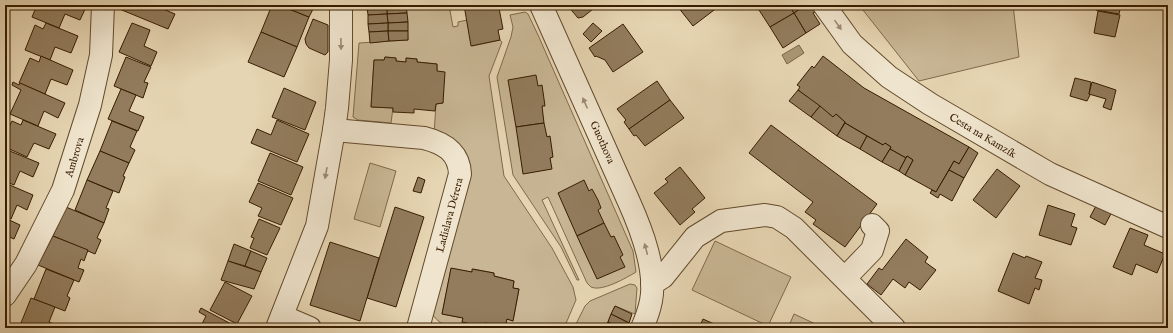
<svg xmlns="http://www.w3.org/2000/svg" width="1173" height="333" font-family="'IM FELL English',serif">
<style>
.green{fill:#c8b694;stroke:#80694a}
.water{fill:#aa9675;stroke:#7c6546}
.building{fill:#927c5d;stroke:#371c00}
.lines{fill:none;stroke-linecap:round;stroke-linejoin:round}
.minor-casing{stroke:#634a2c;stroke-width:24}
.minor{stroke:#efe4cd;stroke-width:22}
.oneway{fill:#9c8a71}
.labels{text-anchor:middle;stroke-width:4;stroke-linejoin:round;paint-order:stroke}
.street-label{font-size:11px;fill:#371c00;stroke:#efe4cd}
</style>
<rect width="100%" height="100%" fill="#e6d5b2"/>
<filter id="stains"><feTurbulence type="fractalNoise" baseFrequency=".005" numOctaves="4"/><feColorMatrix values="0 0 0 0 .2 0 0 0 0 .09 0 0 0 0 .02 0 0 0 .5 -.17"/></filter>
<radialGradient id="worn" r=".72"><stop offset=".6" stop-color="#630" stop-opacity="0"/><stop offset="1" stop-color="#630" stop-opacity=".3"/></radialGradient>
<!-- green -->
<g class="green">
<path d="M406 5H449L453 27 458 26V22L467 20 472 46 500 40 502 42 489 76 504 176 552 248 573 287 576 300 564 328H504L507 319 513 321 519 289 513 288 514 281 494 276V273L473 269 472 272 451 269 442 314 463 318 461 328C448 328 438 324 431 312L461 196 434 134 436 104 443 103 437 71V64L417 62V59L406 58V62L396 61V58L385 57 384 60H374L371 107 393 108 391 123 358 120 353 117 359 43 408 40Z"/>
<polygon points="859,5 1013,5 1019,57 919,81"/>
<path d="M525 12 528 14 538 35 633 251 636 272C626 278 602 292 591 287L587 283 548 197 542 200 579 280H577L561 247 513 175 497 77 511 37 513 27 510 15Z"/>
<polygon points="370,163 396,171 380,227 354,219"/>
<polygon points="715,241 791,277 768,326 692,290"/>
<polygon points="630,284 635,285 637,288 635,314 615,306 605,328 574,328 585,306 590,301"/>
<polygon points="794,314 824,328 788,328"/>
</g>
<!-- water -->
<polygon class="water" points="799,45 804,53 787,64 782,55"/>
<!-- building -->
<g class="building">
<polygon points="37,5 87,5 80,20 65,14 59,28 32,17"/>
<polygon points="118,5 164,5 163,9 175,14 168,29 117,8"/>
<polygon points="272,5 279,5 309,17 297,47 261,32"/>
<polygon points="279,5 315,5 309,17"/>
<polygon points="406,5 407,13 387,14 387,6"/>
<polygon points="464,5 494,5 495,8 499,8 503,29 498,30 500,40 471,46"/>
<polygon points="567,5 598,5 583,17 578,18"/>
<polygon points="680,5 716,5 718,7 693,26 678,7"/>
<polygon points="760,5 789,5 794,13 770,27 757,7"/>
<polygon points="789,5 806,5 794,13"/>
<polygon points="806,5 811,5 815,12 813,13 820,24 806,33 794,13"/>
<polygon points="1097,5 1121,5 1119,14 1096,10"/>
<polygon points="387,6 387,14 368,15 367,7"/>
<polygon points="1098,11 1120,15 1115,37 1094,33"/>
<polygon points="407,13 408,22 388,23 387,14"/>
<polygon points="794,13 806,33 783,48 770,27"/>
<polygon points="387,14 388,23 368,24 368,15"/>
<polygon points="313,19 328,25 328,52 325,55 309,48 306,44 305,39"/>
<polygon points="408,22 408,31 388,31 388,23"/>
<polygon points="46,23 78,36 71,53 55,47 50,60 25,50 35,25 43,29"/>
<polygon points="132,23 150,30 144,46 157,52 151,66 119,52"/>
<polygon points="388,23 388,31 369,32 368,24"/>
<polygon points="593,23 602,31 591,42 583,34"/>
<polygon points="623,24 643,52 613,72 605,60 596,56 595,57 589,48"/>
<polygon points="388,31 389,41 370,43 369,32"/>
<polygon points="388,31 408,31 408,40 389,41"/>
<polygon points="261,32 297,47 284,77 248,62"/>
<polygon points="41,56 73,70 67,85 51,79 45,94 19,83 30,58 39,62"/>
<polygon points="823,56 864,88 969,147 959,164 954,161 936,192 905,175 913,160 907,156 906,158 890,149 891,147 885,143 883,145 845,123 845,122 836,114 833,117 798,90 800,87 797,85 812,66 814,68"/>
<polygon points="126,57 151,67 144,82 148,83 143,98 114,86"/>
<polygon points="385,57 396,58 396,61 406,62 406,58 417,59 417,62 437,64 437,71 445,72 443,103 436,104 435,111 414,109 414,113 393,112 393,108 371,107 374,60 384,60"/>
<polygon points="536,75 538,86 542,85 545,106 542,106 544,123 516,127 508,80"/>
<polygon points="1075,78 1091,82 1089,94 1090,95 1087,101 1070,96"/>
<polygon points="657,81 670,100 629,129 624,122 626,120 617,109"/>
<polygon points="13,82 19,85 20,83 65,103 58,118 44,111 38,126 10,114 21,90 12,85"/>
<polygon points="1092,82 1116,90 1111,110 1103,107 1106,99 1089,94"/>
<polygon points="284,88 316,102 305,130 272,117"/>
<polygon points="121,89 136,95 129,111 144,117 138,131 108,119"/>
<polygon points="798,90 820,106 811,117 789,101"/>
<polygon points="670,100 684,118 645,146 636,135 634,136 629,129"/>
<polygon points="820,106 833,117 836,114 845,122 837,136 811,117"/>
<polygon points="23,120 56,134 49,149 34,143 27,157 5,147 5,135 12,121 21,125"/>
<polygon points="277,120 309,134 297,162 251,143 257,129 271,135"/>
<polygon points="112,121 137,131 130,147 135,150 129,163 100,151"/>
<polygon points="544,123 547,137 550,136 553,157 550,158 552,169 523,174 516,127"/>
<polygon points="845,123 867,136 860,149 837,136"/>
<polygon points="771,125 877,204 845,247 813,224 816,220 805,212 813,202 749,153"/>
<polygon points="867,136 883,145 885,143 891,147 882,162 860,149"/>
<polygon points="969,147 978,153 964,178 949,170 954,161 959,164"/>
<polygon points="5,149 39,163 33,177 20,171 14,185 5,181"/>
<polygon points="890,149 906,158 899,171 882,162"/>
<polygon points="100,151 129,163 123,176 125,177 119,193 87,180"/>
<polygon points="270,153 303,167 291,195 258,181"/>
<polygon points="907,156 913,160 905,175 899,171"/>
<polygon points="680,167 705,198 692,209 695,212 680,225 654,193 668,182 665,179"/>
<polygon points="997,169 1020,186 996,218 973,200"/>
<polygon points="949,170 964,178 952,201 940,194 938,198 930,193 932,190 936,192"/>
<polygon points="418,177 425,180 421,193 413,191"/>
<polygon points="87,180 113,191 106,208 109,209 104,223 75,210"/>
<polygon points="584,180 589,191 592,189 598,200 601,208 598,210 604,223 577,236 558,193"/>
<polygon points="5,183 33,195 27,210 17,205 11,219 5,216"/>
<polygon points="258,183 293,198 281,225 258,216 262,208 249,202"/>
<polygon points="1098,202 1113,210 1105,225 1090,217"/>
<polygon points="1048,205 1075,214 1071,226 1077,228 1071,245 1039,235"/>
<polygon points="66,207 104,223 97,238 101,240 95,254 53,236"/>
<polygon points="395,207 424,217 396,307 367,298"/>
<polygon points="5,218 20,225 14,239 5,235"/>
<polygon points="259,219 280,228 267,255 250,248 254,238 251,237"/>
<polygon points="604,223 611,237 614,236 623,255 620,257 625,267 597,279 577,236"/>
<polygon points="1130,228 1148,235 1144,245 1165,254 1157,273 1136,264 1132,275 1113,267"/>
<polygon points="53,236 88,250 84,261 81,259 78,268 84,270 79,282 38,265"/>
<polygon points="906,239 928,257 925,262 936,270 920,290 909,282 905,288 893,279 881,295 867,284 879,268 882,270"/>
<polygon points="330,242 379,258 360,321 310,305"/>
<polygon points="234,244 251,251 245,266 228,261"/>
<polygon points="251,251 267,258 261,272 245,266"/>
<polygon points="1013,253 1025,258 1026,256 1042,262 1035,278 1042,280 1039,290 1035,288 1029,304 998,291"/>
<polygon points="228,261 261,272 254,289 221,280"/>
<polygon points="451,268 472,272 472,269 494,273 494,276 514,281 513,288 519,289 513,321 507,319 505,327 485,323 484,327 462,322 463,318 442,314"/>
<polygon points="46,269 74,280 67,296 70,298 65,311 34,299"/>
<polygon points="225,282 252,296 237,324 210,310"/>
<polygon points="31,298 55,307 49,322 58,326 57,328 19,328"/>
<polygon points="615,306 632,314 629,323 611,314"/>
<polygon points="201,308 235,326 234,328 200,328 206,316 199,312"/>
<polygon points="611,314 629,323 626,328 620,328 608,322"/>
<polygon points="703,319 723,328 699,328"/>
<polygon points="608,322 620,328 605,328"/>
</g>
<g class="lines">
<defs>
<g id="minor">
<path d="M541 5 629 202C642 231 657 270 651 301 649 311 646 319 642 328"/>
<polyline points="824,5 852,44 889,77 930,104 1050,174 1168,227"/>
<path d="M334 130 424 138C444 143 459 152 460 174L418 328"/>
<polyline points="845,278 872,250 878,231 872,225"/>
<polyline points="652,284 663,277 695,237 721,221 765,215 777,217 794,228 894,328"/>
<polyline points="5,295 26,264 63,190 90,105 101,55 103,5"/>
<polyline points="282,316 310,328"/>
<polyline points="277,328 317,226 334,130 337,108 341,60 341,5"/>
</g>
</defs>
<!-- minor casing -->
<use href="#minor" class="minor-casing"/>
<!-- minor -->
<use href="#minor" class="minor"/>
</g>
<!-- one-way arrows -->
<defs><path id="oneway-solid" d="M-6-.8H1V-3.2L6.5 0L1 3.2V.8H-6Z"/></defs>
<g class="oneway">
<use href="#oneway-solid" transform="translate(838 25) rotate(55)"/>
<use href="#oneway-solid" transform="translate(341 44) rotate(89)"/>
<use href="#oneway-solid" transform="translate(585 103) rotate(-114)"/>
<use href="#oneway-solid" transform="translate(326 173) rotate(100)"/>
<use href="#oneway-solid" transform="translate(646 249) rotate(-104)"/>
</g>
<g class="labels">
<!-- street labels -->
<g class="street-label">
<text transform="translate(983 135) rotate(31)" y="4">Cesta na Kamzík</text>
<text transform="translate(603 142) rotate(66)" y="4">Guothova</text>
<text transform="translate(74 157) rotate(-73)" y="4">Ambrova</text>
<text transform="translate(449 215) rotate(-75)" y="4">Ladislava Dérera</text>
</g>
</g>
<!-- margin -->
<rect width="1173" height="333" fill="none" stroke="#e6d5b2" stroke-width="20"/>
<rect x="6" y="6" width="1161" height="321" fill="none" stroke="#371c00" stroke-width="2"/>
<rect x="10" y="10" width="1153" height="313" fill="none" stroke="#371c00"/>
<rect width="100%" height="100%" filter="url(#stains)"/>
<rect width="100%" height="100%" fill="url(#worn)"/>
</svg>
